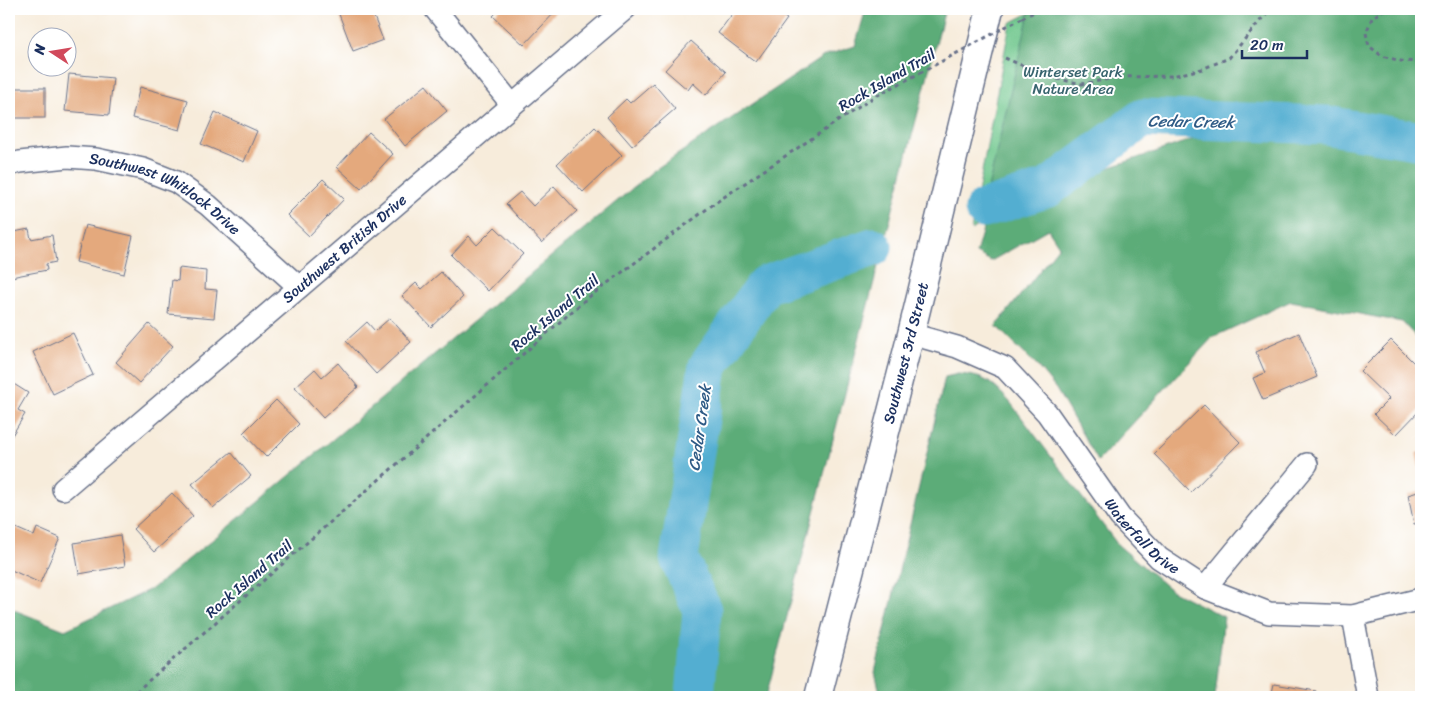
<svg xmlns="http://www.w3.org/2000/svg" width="1430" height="706" font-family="Sriracha,sans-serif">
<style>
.green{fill:#6fc78d;stroke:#457b76}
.forest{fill:#5bac78;stroke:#3b6e6b}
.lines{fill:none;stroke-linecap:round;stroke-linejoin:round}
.river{stroke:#53aed1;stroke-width:39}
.building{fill:#e4a97d}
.minor-casing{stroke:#68718a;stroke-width:24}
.major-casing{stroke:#68718a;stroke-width:29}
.path{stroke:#68718a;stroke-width:3;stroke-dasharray:4 4;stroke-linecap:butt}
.minor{stroke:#fff;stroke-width:21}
.major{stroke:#fff;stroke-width:26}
.path-bridge{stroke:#68718a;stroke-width:3;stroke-dasharray:4 4;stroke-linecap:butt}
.labels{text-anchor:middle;stroke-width:4;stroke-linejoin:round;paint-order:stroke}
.park-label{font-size:15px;fill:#38646e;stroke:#fff}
.street-label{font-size:15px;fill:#1b2f5e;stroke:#fff}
.water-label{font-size:16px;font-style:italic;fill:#2f5b86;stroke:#fff}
</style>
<rect width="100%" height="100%" fill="#fff"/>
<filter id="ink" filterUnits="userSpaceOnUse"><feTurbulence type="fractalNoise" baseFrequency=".02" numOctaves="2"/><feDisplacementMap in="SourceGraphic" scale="10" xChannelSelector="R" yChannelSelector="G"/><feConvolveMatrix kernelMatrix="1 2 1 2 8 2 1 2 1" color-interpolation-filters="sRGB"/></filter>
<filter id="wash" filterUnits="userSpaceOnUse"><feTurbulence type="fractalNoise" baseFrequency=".0096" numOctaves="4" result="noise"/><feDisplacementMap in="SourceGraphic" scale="20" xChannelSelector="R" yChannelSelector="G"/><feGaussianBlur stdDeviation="1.12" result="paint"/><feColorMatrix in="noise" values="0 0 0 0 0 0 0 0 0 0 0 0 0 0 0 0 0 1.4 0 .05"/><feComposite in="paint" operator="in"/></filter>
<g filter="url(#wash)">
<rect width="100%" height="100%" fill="#f7ecdb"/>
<!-- green -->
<polygon class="green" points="1037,9 1421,9 1421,141 1326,125 1143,118 1048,188 971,230 1010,23"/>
<!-- forest -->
<g class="forest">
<polygon points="866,9 945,9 766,697 9,697 9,608 65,630 153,588 233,523 653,171 824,56 855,46"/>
<polygon points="1030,9 1421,9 1421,131 1301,110 1142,109 1053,168 988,188"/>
<polygon points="1263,134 1313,137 1421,153 1421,342 1402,322 1291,301 1213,337 1098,461 1056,389 1038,367 996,326 1059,246 1048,229 991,261 976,253 985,222 1048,188 1194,139"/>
<path d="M958 374C986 376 991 382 1010 402L1118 545 1171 590 1224 617 1215 697H881L875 672 945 377Z"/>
</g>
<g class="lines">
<!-- river -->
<g class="river">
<polyline points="984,209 1048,188 1143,118 1326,125 1421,141"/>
<polyline points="695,697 702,610 679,558 708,366 765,285 873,247"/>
</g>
</g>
<g id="blocks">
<!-- building -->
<g class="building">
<polygon points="88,9 111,9 110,13 88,10"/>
<polygon points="337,9 371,9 383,40 353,51"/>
<polygon points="500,9 553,9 556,11 524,45 493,16"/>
<polygon points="736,9 773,9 787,19 756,62 718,33"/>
<polygon points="691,41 726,72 706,95 693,83 688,90 665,70"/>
<polygon points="69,74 113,78 109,115 65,111"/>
<polygon points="653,83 675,109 632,146 607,117 626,99 630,103"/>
<polygon points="426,85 447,111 405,146 384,119"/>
<polygon points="140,87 188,100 180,130 132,118"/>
<rect x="9" y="88" width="36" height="30"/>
<polygon points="215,112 257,131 244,162 201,144"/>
<polygon points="595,127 622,155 583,192 557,164"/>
<polygon points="369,132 393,154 361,189 337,167"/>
<polygon points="323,179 344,199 309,236 287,215"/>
<polygon points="554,186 577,211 542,243 506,204 520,192 533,206"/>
<polygon points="85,225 133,236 124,274 76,262"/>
<polygon points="495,227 523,254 488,291 451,255 469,236 477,245"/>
<polygon points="29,229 31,239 52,235 56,262 46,264 47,270 11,277 9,264 9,233"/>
<polygon points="179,268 206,271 205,289 217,290 214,318 168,314 172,280 178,281"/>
<polygon points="441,272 463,297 431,327 402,296 416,283 422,289"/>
<polygon points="390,318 411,342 376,374 346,341 367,322 375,331"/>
<polygon points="149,324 173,346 139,383 116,362"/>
<polygon points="73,333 93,375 53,394 33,352"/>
<polygon points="1299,333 1317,377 1263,400 1253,378 1265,373 1256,352"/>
<polygon points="1391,340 1421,370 1421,409 1396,435 1374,414 1389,399 1360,371"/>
<polygon points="338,363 358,387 323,418 295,387 315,369 322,377"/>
<polygon points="9,381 28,393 18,410 25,414 11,437 9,436"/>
<polygon points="276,400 299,424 266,457 243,433"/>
<polygon points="1204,405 1240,442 1191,492 1154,454"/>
<polygon points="231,452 251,476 213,508 192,484"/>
<polygon points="1421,452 1421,472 1420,472 1416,453"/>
<polygon points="1421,491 1421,523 1414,524 1408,495"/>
<polygon points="172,493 193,516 154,552 133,529"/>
<polygon points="9,525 34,536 37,528 60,538 40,583 9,569"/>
<polygon points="120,535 125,566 79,574 74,543"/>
<polygon points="1274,684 1316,691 1314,697 1271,697"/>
</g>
</g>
</g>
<g filter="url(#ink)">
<use href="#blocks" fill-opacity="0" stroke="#68718a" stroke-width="1"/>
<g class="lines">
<defs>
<g id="minor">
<polyline points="435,9 512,105"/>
<path id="s1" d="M9 165 20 162 67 157 96 159 143 169 176 182 208 205 299 287"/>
<path id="s2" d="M911 334 957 347 1005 368 1047 413 1120 517 1159 558 1205 588 1269 613 1353 616 1421 599"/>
<path id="s3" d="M63 489 625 9"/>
<polyline points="1205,588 1307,464"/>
<polyline points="1353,616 1368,697"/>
</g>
<g id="major">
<path id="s4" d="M818 697 911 334 990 9"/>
</g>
</defs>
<!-- minor casing -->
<use href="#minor" class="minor-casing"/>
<!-- major casing -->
<use href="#major" class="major-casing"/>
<!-- path -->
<g class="path">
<polyline points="1385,9 1372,18 1366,33 1369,46 1382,56 1401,61 1421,62"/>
<polyline points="1392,9 1421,12"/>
<polyline points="1022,18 1040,9"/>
<polyline points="1005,58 1049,77 1082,84 1121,77 1172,76 1202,69 1229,58 1270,9"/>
<polyline points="130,697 585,300 715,203 874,97 920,73"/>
</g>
<!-- minor -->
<use href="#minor" class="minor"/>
<!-- major -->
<use href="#major" class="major"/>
<!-- path-bridge -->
<polyline class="path-bridge" points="920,73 1022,18"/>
</g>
</g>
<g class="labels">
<!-- park labels -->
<g class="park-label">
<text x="1073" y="77">Winterset Park<tspan x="1073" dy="17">Nature Area</tspan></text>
</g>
<!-- street labels -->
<g class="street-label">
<text transform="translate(887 80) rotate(-30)" y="5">Rock Island Trail</text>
<text dy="5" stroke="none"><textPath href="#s1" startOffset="166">Southwest Whitlock Drive</textPath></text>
<text dy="5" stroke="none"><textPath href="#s3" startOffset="370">Southwest British Drive</textPath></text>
<text transform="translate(555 313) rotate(-40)" y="5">Rock Island Trail</text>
<text dy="5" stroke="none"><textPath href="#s4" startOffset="355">Southwest 3rd Street</textPath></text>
<text dy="5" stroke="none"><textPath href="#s2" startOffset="318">Waterfall Drive</textPath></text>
<text transform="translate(249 579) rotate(-41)" y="5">Rock Island Trail</text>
</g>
<!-- water labels -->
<g class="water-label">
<text transform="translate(1191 121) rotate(1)" y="6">Cedar Creek</text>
<text transform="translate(699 428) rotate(-82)" y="6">Cedar Creek</text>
</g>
</g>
<!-- margin -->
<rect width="1430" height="706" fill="none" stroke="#fff" stroke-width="30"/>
<!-- north arrow -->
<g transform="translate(52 52) rotate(282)"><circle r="24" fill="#ffffff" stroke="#a4acbf"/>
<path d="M0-4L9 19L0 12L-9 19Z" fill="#d1495b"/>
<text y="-8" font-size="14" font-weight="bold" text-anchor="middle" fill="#1b2f5e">N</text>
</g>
<!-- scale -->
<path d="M1242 50v8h65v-8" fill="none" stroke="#1b2f5e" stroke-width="2.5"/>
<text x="1250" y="50" font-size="15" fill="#1b2f5e" stroke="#ffffff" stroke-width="4" paint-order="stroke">20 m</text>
</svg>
